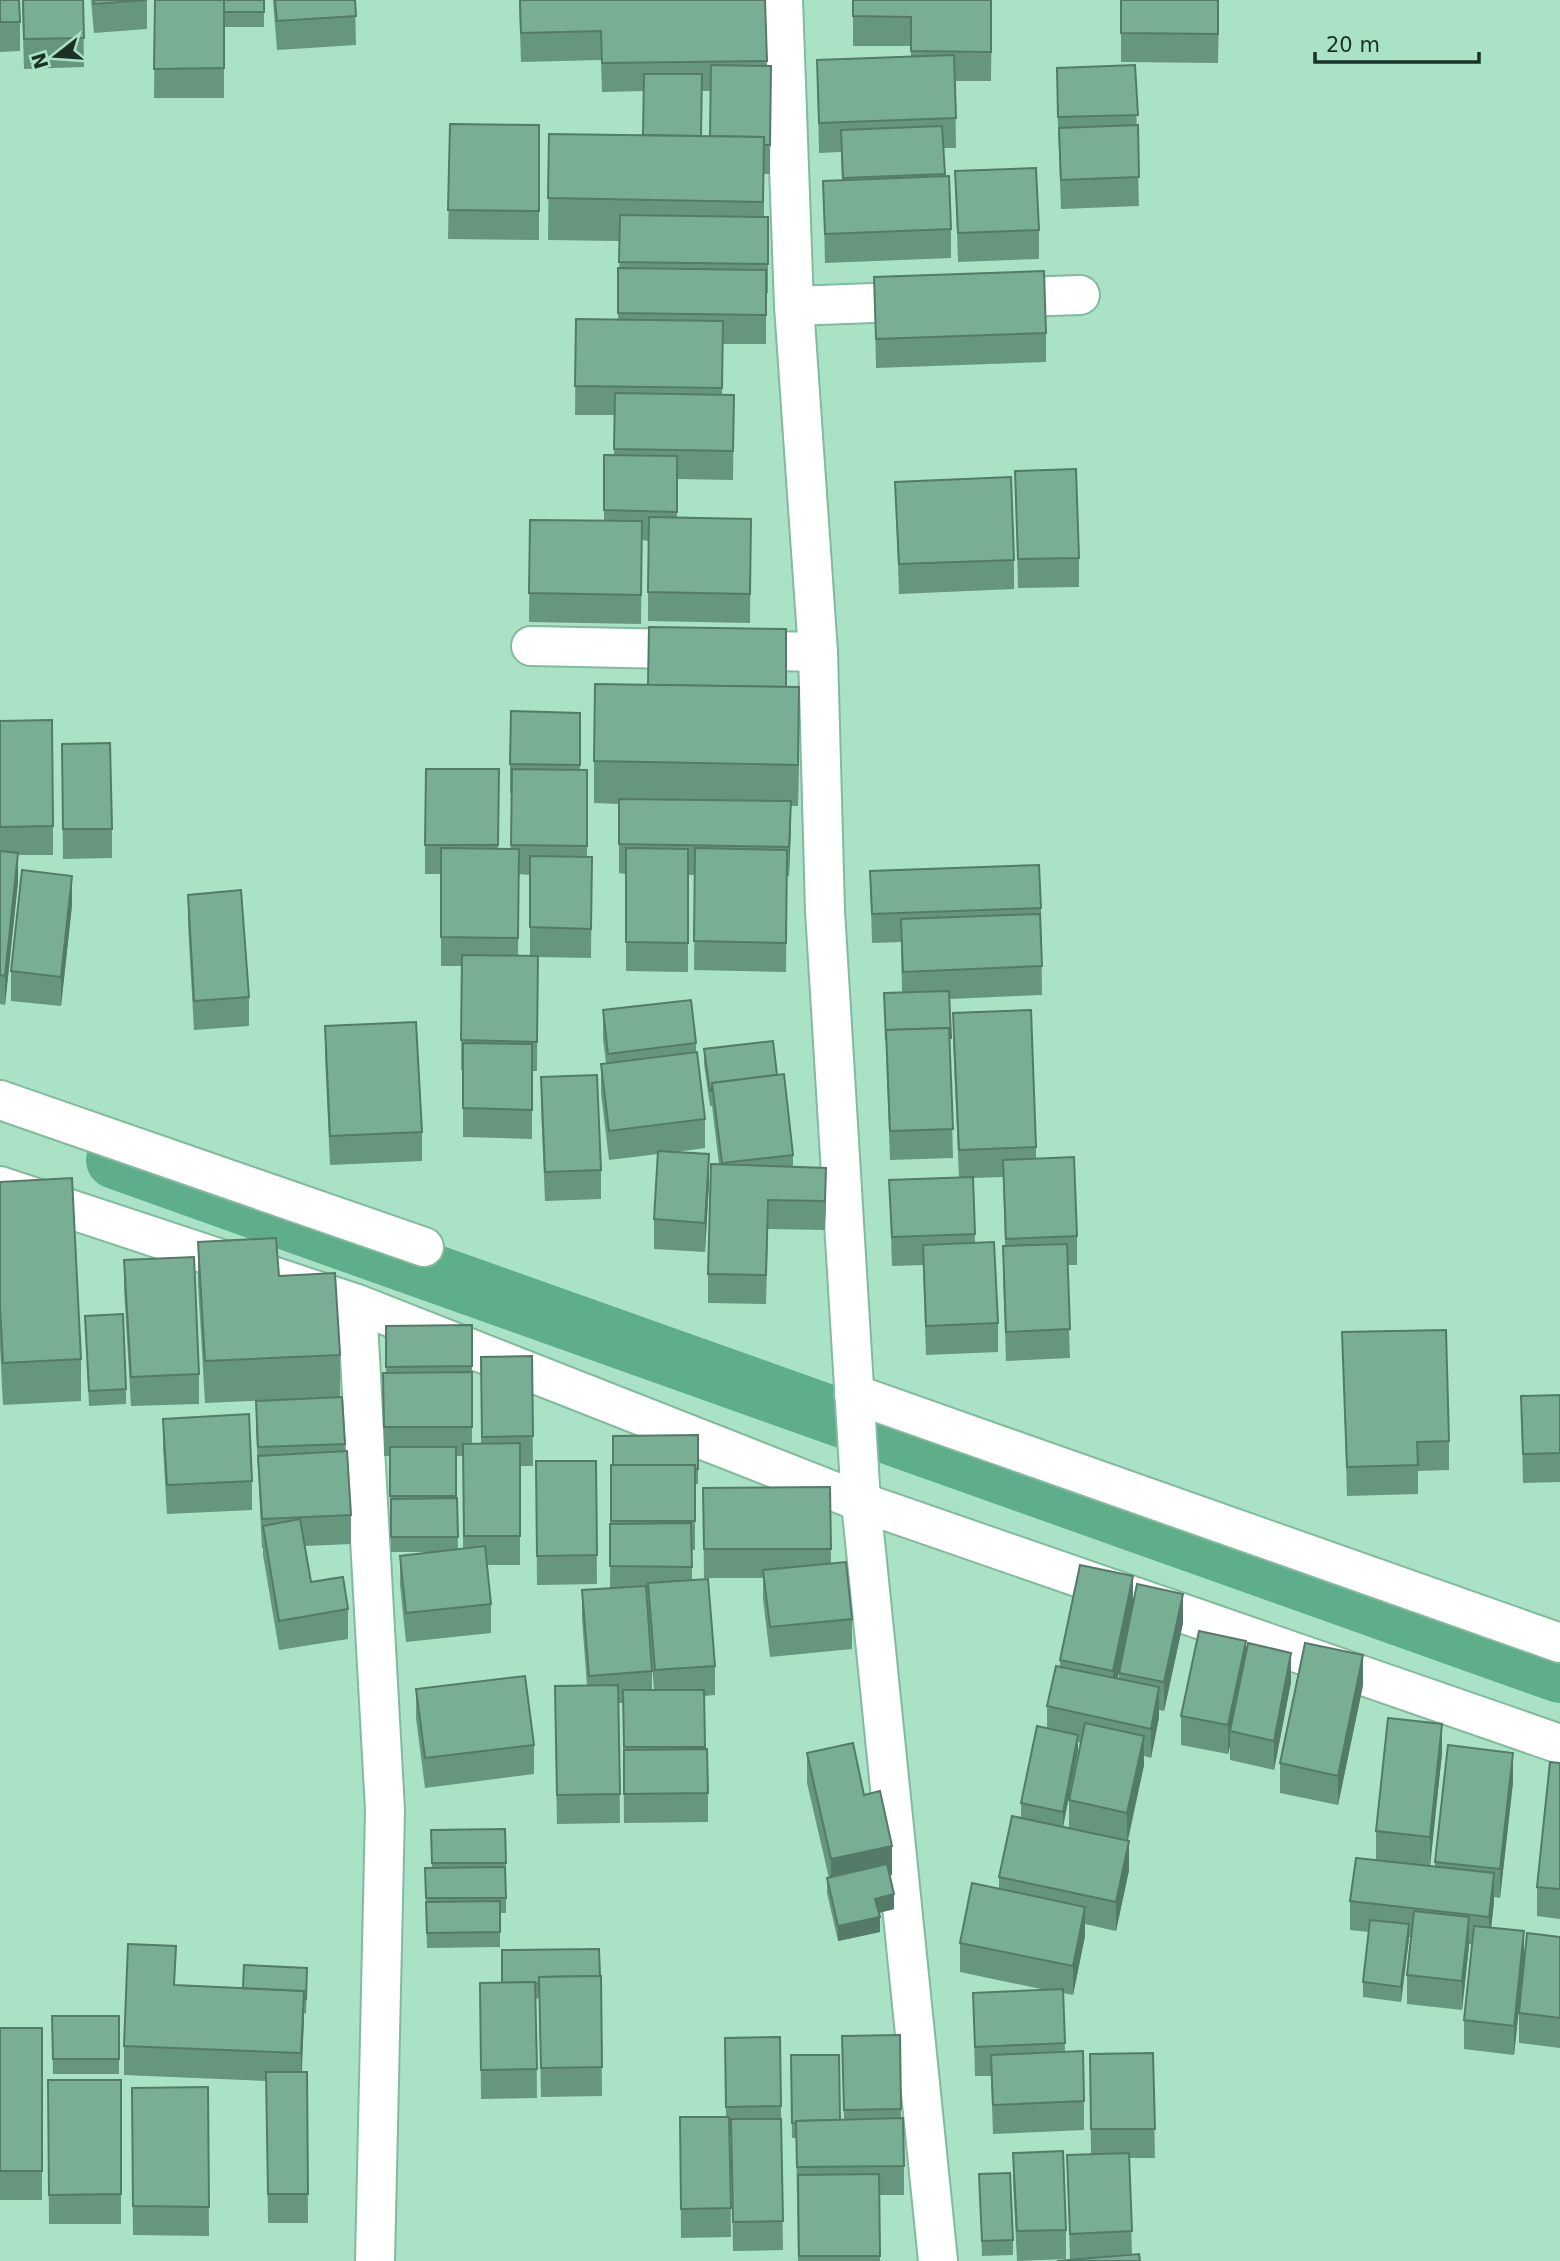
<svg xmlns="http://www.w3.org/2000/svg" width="1560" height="2261" font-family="'DejaVu Sans',sans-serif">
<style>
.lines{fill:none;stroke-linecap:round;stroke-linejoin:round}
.canal{stroke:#5eae89;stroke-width:58}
.street-casing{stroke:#82ba9e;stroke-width:42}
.street{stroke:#fff;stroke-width:38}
.wall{fill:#67967f;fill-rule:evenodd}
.shaded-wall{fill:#547a68}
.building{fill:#78af94;stroke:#547a68;stroke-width:2}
</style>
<rect width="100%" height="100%" fill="#a9e2c5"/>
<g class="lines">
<!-- canal -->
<polyline class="canal" points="115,1160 1560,1674"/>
<defs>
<g id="street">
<polyline points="783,0 794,306 818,652 825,911 861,1502 938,2261"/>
<polyline points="992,298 1080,295"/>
<polyline points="794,306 925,301"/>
<polyline points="531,646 818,652"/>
<polyline points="0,1100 424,1247"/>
<polyline points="0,1186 357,1304 861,1502 1560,1744"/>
<polyline points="357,1304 385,1810 375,2261"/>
<polyline points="854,1394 1560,1643"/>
</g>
</defs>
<!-- street casing -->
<use href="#street" class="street-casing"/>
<!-- street -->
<use href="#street" class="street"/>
</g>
<!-- wall -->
<g class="wall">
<polygon points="0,0 20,22 20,51 0,52"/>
<polygon points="22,0 83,0 84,67 24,69"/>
<polygon points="91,0 147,0 147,29 94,33"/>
<polygon points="155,0 264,0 264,27 224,27 224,98 154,98"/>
<polygon points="273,0 355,0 356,45 277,50"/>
<path d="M519 0H765L767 66H771L770 174H764V217H768V293H766V344H723L722 395H734L733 480 677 479V517L751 519 750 623 648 621V541L642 540 641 624 529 622 530 520 604 521V455H614V415H575L576 319 618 320 620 241 548 240 549 134 643 135 644 91 602 92 601 60 521 62ZM702 91H711L710 136H702Z"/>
<polygon points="853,0 992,0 991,81 955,81 956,148 943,148 945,176 951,229 951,258 825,263 823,181 842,180 841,152 819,153 817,60 911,56 911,46 853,46"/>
<polygon points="1121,0 1219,0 1218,63 1121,62"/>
<polygon points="1135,65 1139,206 1061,209 1057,97 1057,68"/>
<polygon points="450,124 539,125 539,240 448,239"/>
<polygon points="955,171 1039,230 1039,259 958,262"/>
<polygon points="874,277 1046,333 1046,362 876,368"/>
<polygon points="1015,471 1079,558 1079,587 1018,588"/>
<polygon points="895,482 1014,560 1014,589 899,594"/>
<polygon points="786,687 799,729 798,806 791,806 789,876 787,876 786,972 694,970 695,875 688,875 688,972 626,971 626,874 619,873 619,804 594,803 594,761"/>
<path d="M580 713V770H587V857H592L591 958 538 957 537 1071H532V1139L463 1137V1070H461L462 966H441V874H425V845L499 769 498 849H511L512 793H510V764ZM519 874 530 875V956H518Z"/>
<polygon points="0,721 53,826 53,855 18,855 18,882 5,1005 0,1004"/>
<polygon points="62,773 112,829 112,858 63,859"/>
<polygon points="870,871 1041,908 1042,995 949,999 953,1158 890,1160 884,993 902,992 901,942 872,943"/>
<polygon points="188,895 249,997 249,1026 194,1030 188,924"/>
<polygon points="72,905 61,1006 11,1001 11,971"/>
<polygon points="603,1010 696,1043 696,1053 705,1119 705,1148 676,1152 709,1183 705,1252 654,1249 654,1219 658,1154 609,1160 601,1093 601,1064 606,1063 603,1039"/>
<polygon points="953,1013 1036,1147 1036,1159 1077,1236 1077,1265 1067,1265 1070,1358 1006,1361 1003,1275 1003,1246 1005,1246 1003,1177 973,1178 975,1243 998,1323 998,1352 926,1355 923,1265 892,1266 889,1180 959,1177 953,1042"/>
<polygon points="325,1026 422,1132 422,1161 330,1165 325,1055"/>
<polygon points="704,1049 777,1075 793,1155 793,1167 826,1197 825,1230 768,1229 766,1304 708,1303 708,1274 719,1164 712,1106 710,1106 704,1064"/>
<polygon points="541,1077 601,1170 601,1199 545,1201 541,1106"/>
<polygon points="0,1182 81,1359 81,1401 3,1405 0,1347"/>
<polygon points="198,1242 279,1276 340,1355 340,1397 205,1403 198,1284"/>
<polygon points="124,1260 199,1374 199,1404 131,1406 124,1289"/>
<polygon points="85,1316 126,1389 126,1404 89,1406"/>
<path d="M472 1325V1444L481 1443V1357L532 1356 533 1466H520V1565H487L491 1604V1633L406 1642 400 1585V1556L433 1552H391L390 1456H384L383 1373H386V1326ZM456 1456H463V1548L458 1549Z"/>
<polygon points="1342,1332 1449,1441 1449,1470 1418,1471 1418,1494 1347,1496"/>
<polygon points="1560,1395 1560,1482 1523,1483 1521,1396"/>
<polygon points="256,1401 345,1444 351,1515 351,1544 305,1546 311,1582 348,1609 348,1639 279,1650 263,1555 263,1548 262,1548 256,1430"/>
<polygon points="163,1419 252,1481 252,1510 167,1514 163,1448"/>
<path d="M698 1435V1484H695V1550H692V1580L715 1666V1695L704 1696 705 1749 708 1793V1822L624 1823 623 1703H619L620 1823 557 1824 555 1716 587 1686 582 1619V1590L610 1588 611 1465ZM647 1596H648V1612L654 1690H652V1671Z"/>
<polygon points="536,1461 596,1461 597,1584 537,1585"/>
<polygon points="830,1487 831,1563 852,1619 852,1649 770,1657 763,1599 763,1578 704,1578 703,1488"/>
<polygon points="1133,1605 1117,1679 1119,1679 1119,1673 1183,1623 1164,1711 1159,1710 1159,1717 1151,1758 1144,1756 1144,1765 1128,1841 1129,1870 1116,1931 1085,1924 1085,1936 1073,1995 1063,1993 1065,2052 1084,2101 1084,2130 993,2134 991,2076 975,2076 973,1993 1046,1990 960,1972 960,1943 999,1889 999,1877 1069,1828 1069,1800 1081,1743 1078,1742 1078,1750 1063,1827 1021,1818 1021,1803 1047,1728 1047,1706 1060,1667 1060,1660"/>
<polygon points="1246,1652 1291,1682 1274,1770 1230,1760 1230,1746 1228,1754 1181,1745 1181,1716"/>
<polygon points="1363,1685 1338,1805 1280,1793 1280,1763"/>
<polygon points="416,1689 534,1745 534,1774 425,1788 416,1718"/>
<polygon points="807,1753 864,1795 892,1875 890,1876 894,1909 878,1913 880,1932 838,1941 827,1893 827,1878 829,1878 807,1783"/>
<polygon points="1442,1753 1430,1866 1376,1860 1376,1831"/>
<polygon points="1560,1763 1560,1919 1537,1916 1537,1887"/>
<polygon points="1513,1782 1500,1898 1494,1897 1491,1928 1524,1961 1514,2055 1464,2049 1464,2020 1473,1944 1469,1944 1462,2010 1407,2004 1407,1975 1411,1937 1409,1937 1401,2002 1363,1997 1363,1982 1369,1932 1350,1930 1350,1901 1435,1867 1435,1862"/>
<polygon points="431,1830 506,1863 506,1913 500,1913 500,1947 427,1948 425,1868 432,1868"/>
<polygon points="1560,1937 1560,2048 1519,2043 1519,2013"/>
<polygon points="601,1976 602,2096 541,2097 539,1998 536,1999 537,2098 481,2099 480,1983 502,1983"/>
<polygon points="307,1983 306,2014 304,2013 302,2072 307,2072 308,2223 268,2223 266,2081 124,2075 124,2046 175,1985 243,1988"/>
<polygon points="52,2016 119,2016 119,2074 53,2074"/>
<rect x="0" y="2028" width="42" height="172"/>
<polygon points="900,2035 901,2119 904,2166 904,2195 879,2195 880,2261 798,2261 796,2138 792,2138 791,2055 840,2120 844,2120 842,2036"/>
<polygon points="780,2037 783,2250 733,2251 731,2136 730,2136 731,2237 681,2238 680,2117 726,2117 725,2038"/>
<polygon points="1153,2053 1155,2158 1129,2158 1132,2254 1070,2260 1067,2155 1091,2154 1090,2054"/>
<polygon points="48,2080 121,2080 121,2224 49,2224"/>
<polygon points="208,2087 209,2236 133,2235 132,2088"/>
<polygon points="1013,2153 1066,2230 1066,2259 1017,2261 1013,2182"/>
<polygon points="979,2174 1013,2240 1013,2255 982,2256"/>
</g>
<!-- shaded-wall -->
<g class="shaded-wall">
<polygon points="799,687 799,729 798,806 798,765"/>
<polygon points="791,801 791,830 789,876 789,847"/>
<polygon points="18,853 18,882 5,1005 5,976"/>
<polygon points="72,876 72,905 61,1006 61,977"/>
<polygon points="709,1154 709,1183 705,1252 705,1223"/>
<polygon points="826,1168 826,1197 825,1230 825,1201"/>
<polygon points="1133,1576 1133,1605 1113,1701 1113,1671"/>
<polygon points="1183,1594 1183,1623 1164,1711 1164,1682"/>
<polygon points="1246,1641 1246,1670 1230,1731 1230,1746 1228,1754 1228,1725"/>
<polygon points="1291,1653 1291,1682 1274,1770 1274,1741"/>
<polygon points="1363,1655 1363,1685 1338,1805 1338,1776"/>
<polygon points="1159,1687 1159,1717 1151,1758 1151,1729"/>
<polygon points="1442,1724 1442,1753 1430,1866 1430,1837"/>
<polygon points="1078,1735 1078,1750 1063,1827 1063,1812"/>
<polygon points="1144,1736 1144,1765 1127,1842 1127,1813"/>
<polygon points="1513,1753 1513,1782 1500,1898 1500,1869"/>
<polygon points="1129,1841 1129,1870 1116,1931 1116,1902"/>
<polygon points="892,1846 892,1875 831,1888 831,1859"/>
<polygon points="1494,1873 1494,1903 1489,1946 1489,1917"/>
<polygon points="894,1894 894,1909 875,1914 875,1899"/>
<polygon points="1085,1907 1085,1936 1073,1995 1073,1966"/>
<polygon points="880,1917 880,1932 838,1941 838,1926"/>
<polygon points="1469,1917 1469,1946 1462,2010 1462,1981"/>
<polygon points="1409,1924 1409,1939 1401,2002 1401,1987"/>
<polygon points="1524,1931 1524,1961 1514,2055 1514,2026"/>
<polygon points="304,1991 304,2020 301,2082 301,2053"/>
</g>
<!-- building -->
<g class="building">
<polygon points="0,0 19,0 20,22 0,22"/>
<polygon points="23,0 83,0 84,38 24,39"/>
<polygon points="94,0 147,0 94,4"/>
<polygon points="155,0 224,0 224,68 154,69"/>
<rect x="224" y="0" width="40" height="12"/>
<polygon points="275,0 355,0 356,16 277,21"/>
<polygon points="520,0 765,0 767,61 602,63 601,31 521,33"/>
<polygon points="853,0 991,0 991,52 911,51 911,17 853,16"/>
<polygon points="1121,0 1218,0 1218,34 1121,33"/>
<polygon points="954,55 956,118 819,123 817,60"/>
<polygon points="711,65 771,66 770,145 764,145 764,137 710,136"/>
<polygon points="1135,65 1138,115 1058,117 1057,68"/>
<polygon points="644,74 702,74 701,136 643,135"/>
<polygon points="450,124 539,125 539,211 448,210"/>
<polygon points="1138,125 1139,177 1061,180 1059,128"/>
<polygon points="942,126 945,174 843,178 841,130"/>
<polygon points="549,134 764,137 763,202 548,198"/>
<polygon points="1036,168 1039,230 958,233 955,171"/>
<polygon points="949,176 951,229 825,234 823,181"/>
<polygon points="620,215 768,217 768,264 619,262"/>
<polygon points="618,268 766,270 766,315 618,313"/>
<polygon points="1044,271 1046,333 876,339 874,277"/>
<polygon points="576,319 723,321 722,388 575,386"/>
<polygon points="615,393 734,395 733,451 614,449"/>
<polygon points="604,455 677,456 677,512 604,510"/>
<polygon points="1076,469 1079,558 1018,559 1015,471"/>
<polygon points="1011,477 1014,560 899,564 895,482"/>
<polygon points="649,517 751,519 750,594 648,592"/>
<polygon points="530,520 642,521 641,595 529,593"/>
<polygon points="649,627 786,629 786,687 648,685"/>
<polygon points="595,684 799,687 798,765 594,761"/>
<polygon points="511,711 580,713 580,765 510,764"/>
<polygon points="52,720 53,826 0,827 0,721"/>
<polygon points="110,743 112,829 63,829 62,744"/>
<polygon points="426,769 499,769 498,845 425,845"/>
<polygon points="512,769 587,770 587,846 511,845"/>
<polygon points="619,799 791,801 789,847 619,844"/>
<polygon points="441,848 519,849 518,938 441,937"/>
<polygon points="626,848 688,849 688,943 626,942"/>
<polygon points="695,848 787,850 786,943 694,941"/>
<polygon points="0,851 18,853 5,976 0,975"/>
<polygon points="530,856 592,857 591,929 530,927"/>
<polygon points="1039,865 1041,908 872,914 870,871"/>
<polygon points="22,870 72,876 61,977 11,971"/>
<polygon points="241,890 249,997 194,1001 188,895"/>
<polygon points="1040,914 1042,966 903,972 901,919"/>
<polygon points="462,955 538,956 537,1042 461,1040"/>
<polygon points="949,991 951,1038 950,1038 949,1028 886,1030 886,1040 884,993"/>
<polygon points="691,1000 696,1043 608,1054 603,1010"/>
<polygon points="1031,1010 1036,1147 959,1150 953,1013"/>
<polygon points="416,1022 422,1132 330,1136 325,1026"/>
<polygon points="949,1028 953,1129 890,1131 886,1030"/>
<polygon points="773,1041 777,1075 712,1083 712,1091 710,1091 704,1049"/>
<polygon points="463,1043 532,1044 532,1110 463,1108"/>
<polygon points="697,1052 705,1119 609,1131 601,1064"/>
<polygon points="784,1074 793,1155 722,1163 712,1083"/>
<polygon points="597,1075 601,1170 545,1172 541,1077"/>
<polygon points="658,1151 709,1154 705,1223 654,1219"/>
<polygon points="1074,1157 1077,1236 1006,1239 1003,1160"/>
<polygon points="711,1164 826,1168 825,1201 768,1200 766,1275 708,1274"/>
<polygon points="973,1177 975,1234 892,1237 889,1180"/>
<polygon points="72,1178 81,1359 3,1363 0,1306 0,1182"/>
<polygon points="276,1238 279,1276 335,1273 340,1355 205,1361 198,1242"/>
<polygon points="994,1242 998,1323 926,1326 923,1245"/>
<polygon points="1067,1244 1070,1329 1006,1332 1003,1246"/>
<polygon points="194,1257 199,1374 131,1377 124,1260"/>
<polygon points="123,1314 126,1389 89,1391 85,1316"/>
<polygon points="472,1325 472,1366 386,1367 386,1326"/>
<polygon points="1446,1330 1449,1441 1417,1442 1418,1465 1347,1467 1342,1332"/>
<polygon points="532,1356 533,1436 482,1437 481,1357"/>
<polygon points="472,1372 472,1427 384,1427 383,1373"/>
<polygon points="1560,1395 1560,1453 1523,1454 1521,1396"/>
<polygon points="342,1397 345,1444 258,1447 256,1401"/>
<polygon points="249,1414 252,1481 167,1485 163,1419"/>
<polygon points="698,1435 698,1469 695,1469 695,1465 613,1465 613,1436"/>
<polygon points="520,1443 520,1536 464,1536 463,1444"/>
<rect x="390" y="1447" width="66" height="49"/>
<polygon points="347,1451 351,1515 262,1519 258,1456"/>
<polygon points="536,1461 596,1461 597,1555 537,1556"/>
<rect x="611" y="1465" width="84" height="56"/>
<polygon points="830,1487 831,1549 704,1549 703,1488"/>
<polygon points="457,1498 458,1537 391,1537 391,1499"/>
<polygon points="300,1519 311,1582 343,1577 348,1609 279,1621 263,1526"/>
<polygon points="691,1523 692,1567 610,1566 610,1524"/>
<polygon points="485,1546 491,1604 406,1613 400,1556"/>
<polygon points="846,1562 852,1619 770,1627 763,1570"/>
<polygon points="1080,1565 1133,1576 1113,1671 1060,1660"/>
<polygon points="708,1579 715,1666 655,1670 648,1583"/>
<polygon points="1137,1584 1183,1594 1164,1682 1119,1673"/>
<polygon points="646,1586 652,1671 589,1676 582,1590"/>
<polygon points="1199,1631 1246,1641 1228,1725 1181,1716"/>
<polygon points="1248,1643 1291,1653 1274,1741 1230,1731"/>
<polygon points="1305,1643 1363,1655 1338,1776 1280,1763"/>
<polygon points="1056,1666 1159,1687 1151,1729 1047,1706"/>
<polygon points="525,1676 534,1745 425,1758 416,1689"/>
<polygon points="618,1685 620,1794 557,1795 555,1686"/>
<polygon points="623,1690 704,1690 705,1747 624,1747"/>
<polygon points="1388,1718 1442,1724 1430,1837 1376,1831"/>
<polygon points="1085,1723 1144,1736 1127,1813 1069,1800"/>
<polygon points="1037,1726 1078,1735 1063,1812 1021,1803"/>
<polygon points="853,1743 864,1795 880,1791 892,1846 831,1859 807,1753"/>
<polygon points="1448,1745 1513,1753 1500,1869 1435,1862"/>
<polygon points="707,1749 708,1793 624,1794 624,1750"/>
<polygon points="1550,1762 1560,1763 1560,1889 1537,1887"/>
<polygon points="1012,1816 1129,1841 1116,1902 999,1877"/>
<polygon points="505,1829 506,1863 432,1863 431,1830"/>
<polygon points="1356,1858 1494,1873 1489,1917 1350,1901"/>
<polygon points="887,1864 894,1894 875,1899 880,1917 838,1926 827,1878"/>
<polygon points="505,1867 506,1898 426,1898 425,1868"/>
<polygon points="972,1883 1085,1907 1073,1966 960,1943"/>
<polygon points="500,1901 500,1932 427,1933 426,1902"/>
<polygon points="1414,1911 1469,1917 1462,1981 1407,1975"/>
<polygon points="1370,1920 1409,1924 1401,1987 1363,1982"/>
<polygon points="1474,1926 1524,1931 1514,2026 1464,2020"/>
<polygon points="1527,1933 1560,1937 1560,2018 1519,2013"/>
<polygon points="128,1944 176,1946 174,1985 304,1991 301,2053 124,2046"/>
<polygon points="599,1949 600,1976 539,1977 540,1983 535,1984 535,1982 502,1983 502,1950"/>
<polygon points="244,1965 307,1968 306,1999 304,1998 304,1991 243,1988"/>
<polygon points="601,1976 602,2067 541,2068 539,1977"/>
<polygon points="535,1982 537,2069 481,2070 480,1983"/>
<polygon points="1063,1989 1065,2043 975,2047 973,1993"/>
<polygon points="52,2016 119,2016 119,2059 53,2059"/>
<rect x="0" y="2028" width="42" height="143"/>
<polygon points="900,2035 901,2109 844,2110 842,2036"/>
<polygon points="780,2037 781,2106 726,2107 725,2038"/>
<polygon points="1083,2051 1084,2101 993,2105 991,2055"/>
<polygon points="1153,2053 1155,2129 1091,2129 1090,2054"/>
<polygon points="791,2055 839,2055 840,2120 796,2121 796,2123 792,2123"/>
<polygon points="266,2072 307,2072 308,2194 268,2194"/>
<polygon points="48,2080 121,2080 121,2194 49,2195"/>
<polygon points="208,2087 209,2207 133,2206 132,2088"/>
<polygon points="680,2117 729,2117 731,2208 681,2209"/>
<polygon points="903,2118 904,2166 797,2167 796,2121"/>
<polygon points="731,2119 781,2119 783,2221 733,2222"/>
<polygon points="1063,2151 1066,2230 1017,2231 1013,2153"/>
<polygon points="1129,2153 1132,2231 1070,2234 1067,2155"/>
<polygon points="1010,2173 1013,2240 982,2241 979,2174"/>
<polygon points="879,2174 880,2256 799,2256 798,2175"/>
<polygon points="1139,2254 1140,2261 1057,2261"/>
</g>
<!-- north arrow -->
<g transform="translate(56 56) rotate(253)" stroke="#a9e2c5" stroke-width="5" paint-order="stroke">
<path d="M0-5L12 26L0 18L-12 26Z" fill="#1a3126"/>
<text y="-10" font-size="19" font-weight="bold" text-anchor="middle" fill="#1a3126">N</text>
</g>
<!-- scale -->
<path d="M1315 52v10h164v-10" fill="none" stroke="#1a3126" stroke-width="3.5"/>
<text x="1326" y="52" font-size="21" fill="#1a3126" stroke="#a9e2c5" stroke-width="5" paint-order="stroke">20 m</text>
</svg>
